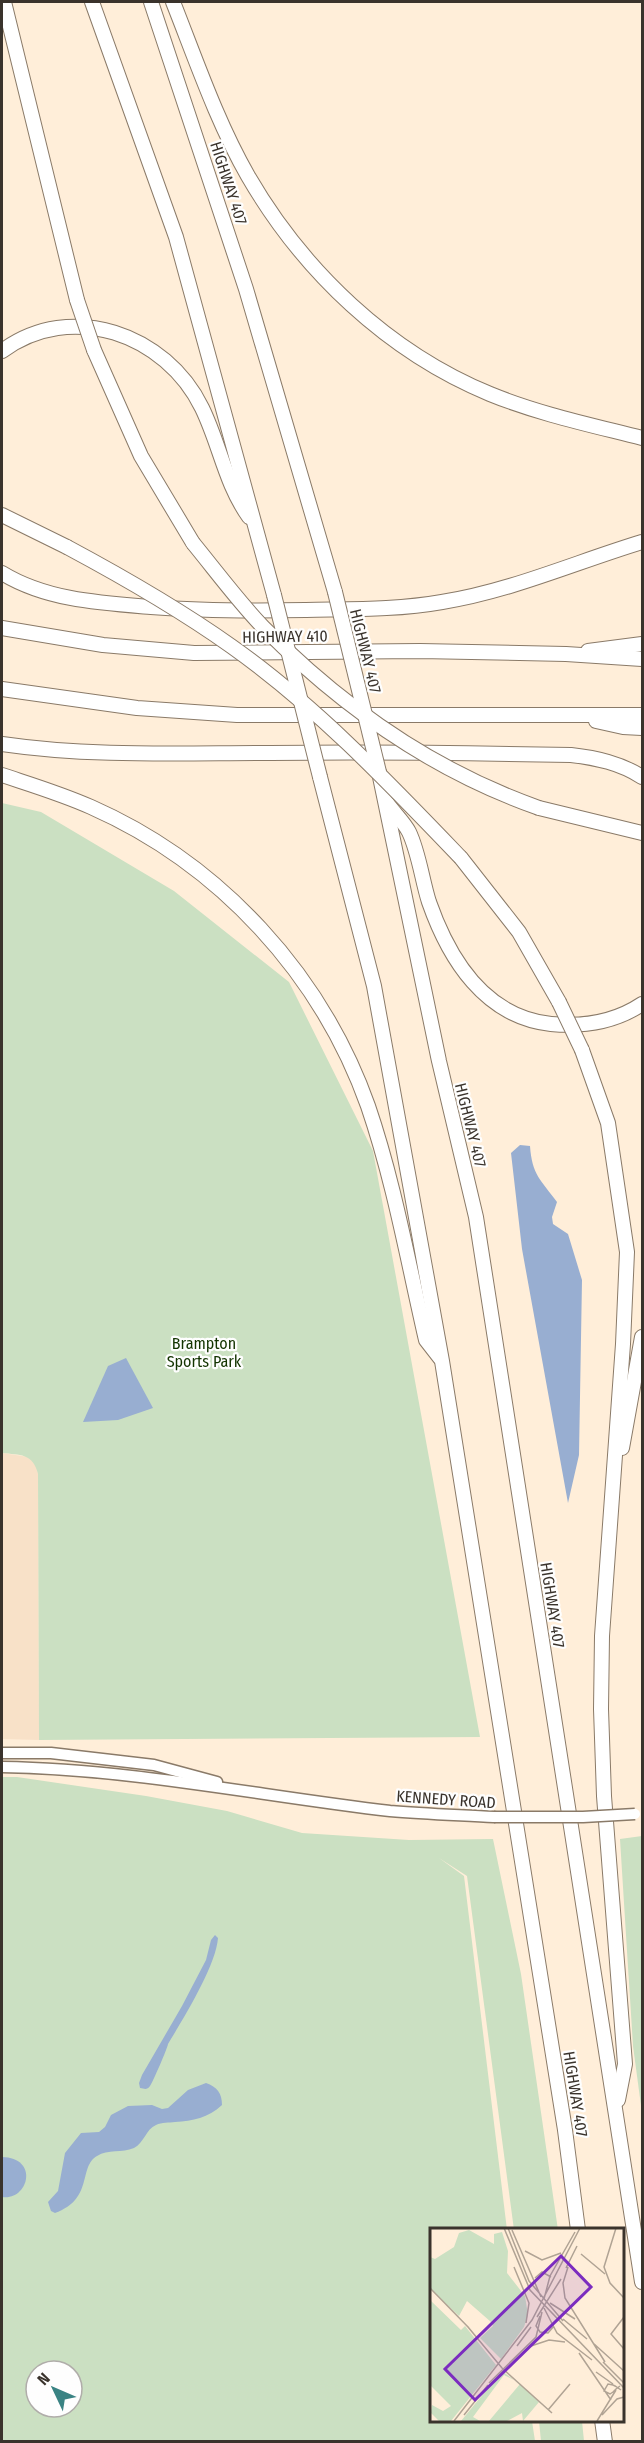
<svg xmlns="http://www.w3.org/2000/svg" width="644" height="2443" font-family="'Fira Sans Condensed',sans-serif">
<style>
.built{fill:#f8e1c8}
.green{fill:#cbe0c2;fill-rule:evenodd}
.water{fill:#98aed1}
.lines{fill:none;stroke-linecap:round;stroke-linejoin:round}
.secondary-casing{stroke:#8a7a68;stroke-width:13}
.highway-casing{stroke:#8a7a68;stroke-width:16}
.secondary{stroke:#fff;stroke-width:10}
.highway{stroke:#fff;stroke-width:14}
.secondary-bridge-casing{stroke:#8a7a68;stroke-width:13;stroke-linecap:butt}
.highway-bridge-casing{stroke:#8a7a68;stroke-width:16;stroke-linecap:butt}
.secondary-bridge{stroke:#fff;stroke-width:10}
.highway-bridge{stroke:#fff;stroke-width:14}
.labels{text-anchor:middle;stroke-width:4.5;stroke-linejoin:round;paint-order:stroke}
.street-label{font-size:16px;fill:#3a332c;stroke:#fefefe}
.park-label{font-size:16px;fill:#133400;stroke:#fefefe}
.inset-road{fill:none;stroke:#b0a394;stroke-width:1.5}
.view{fill:#7b2cbf;fill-opacity:0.15;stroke:#7b2cbf;stroke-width:3}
.inset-edge{fill:none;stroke:#3a332c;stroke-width:3}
</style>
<rect width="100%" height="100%" fill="#ffeed9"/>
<!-- built -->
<polygon class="built" points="2,1453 29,1457 36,1464 38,1474 39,1740 2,1739"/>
<!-- green -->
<g class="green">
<path d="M2 803 41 812 174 891 289 982 373 1151 480 1737 39 1740 38 1474C33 1453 20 1455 2 1453Z"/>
<path d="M2 1777H17L146 1796 227 1811 302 1833 409 1840 493 1839 521 1974 558 2230H514L467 1876 439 1858 464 1876 507 2230H431V2420L532 2421 535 2441H2ZM36 2371H72V2407H36Z"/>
<polygon points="642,1836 642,2113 633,2046 620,1839"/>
<polygon points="539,2421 582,2421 584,2441 541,2441"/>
</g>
<!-- water -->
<g class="water">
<path d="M520 1145 530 1146C532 1175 541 1180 557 1202L552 1217 553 1224 568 1234 582 1280 579 1455 568 1503 522 1249 511 1153Z"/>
<polygon points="126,1358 153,1408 118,1420 83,1422 108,1366"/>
<path d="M215 1935 218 1938C216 1966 183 2019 168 2044 168 2047 152 2084 150 2086 147 2090 145 2089 140 2088L139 2083 142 2075 182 2006 206 1960 211 1940Z"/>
<path d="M206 2083C217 2087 222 2093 222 2105 208 2118 193 2121 175 2122 169 2123 162 2122 156 2125 146 2129 144 2143 134 2148 122 2153 108 2149 97 2156 78 2167 94 2199 55 2213L51 2211 48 2202 58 2191 65 2153 81 2133 99 2132 105 2127 111 2115 128 2106 152 2105 162 2109 168 2108 188 2090Z"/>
<path d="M2 2157C40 2158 28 2201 2 2197Z"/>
</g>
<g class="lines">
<defs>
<g id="secondary">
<polyline points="2,1753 51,1753 154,1765 217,1782"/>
<path d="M2 1767C132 1769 261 1796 390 1811 424 1814 459 1815 494 1817"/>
</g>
<g id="highway">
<polyline points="4,2 77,300"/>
<polyline points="92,2 176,237 274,595"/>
<polyline points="151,2 246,289 335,592"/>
<path d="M173 2C196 60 217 122 248 176 303 271 388 352 490 394 539 414 591 425 642 438"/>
<polyline points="94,350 141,456 193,543"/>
<path d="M2 351C71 300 166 334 202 408 220 445 225 483 249 517"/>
<polyline points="2,515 67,547"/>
<path d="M2 573C46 600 100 603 151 607 202 611 254 611 306 610 351 609 397 610 442 602 511 591 576 562 642 542"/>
<polyline points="2,628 103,645 194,653 420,651 566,654 642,659"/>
<polyline points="588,651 642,644"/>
<polyline points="2,689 137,708 237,715 642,715"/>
<polyline points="596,721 623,727 642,728"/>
<path d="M2 744C90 757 181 753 270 753 370 752 471 753 571 755 597 758 620 763 642 777"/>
<polyline points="379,772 439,1061 476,1217 642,2282"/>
<path d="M2 775C32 785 62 794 91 807 220 864 321 974 368 1106 394 1182 408 1262 426 1340L440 1358"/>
<polyline points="320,777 374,986 442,1361 565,2130 578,2230"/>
<path d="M387 803C393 812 404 822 409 832 419 853 422 880 429 902 449 959 485 1017 551 1024 583 1027 615 1022 642 1004"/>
<polyline points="539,808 642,833"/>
<polyline points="461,858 519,932 559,1002"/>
<polyline points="582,1050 608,1123 627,1252 623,1344 602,1636 601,1709 604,1796 625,2064 618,2100"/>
<polyline points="622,1448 642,1337"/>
<polyline points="602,2420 605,2442"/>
</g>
</defs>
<!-- secondary casing -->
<use href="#secondary" class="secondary-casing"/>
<!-- highway casing -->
<use href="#highway" class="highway-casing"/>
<!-- secondary -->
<use href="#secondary" class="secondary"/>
<!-- highway -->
<use href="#highway" class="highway"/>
<defs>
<polyline id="secondary-bridge" points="494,1817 583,1817 635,1814"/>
<g id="highway-bridge">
<polyline points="77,300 94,350"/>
<path d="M193 543C216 571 238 601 263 627 341 706 434 771 539 808"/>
<path d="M67 547C123 577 179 609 231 646 316 706 389 783 461 858"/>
<polyline points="335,592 379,772"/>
<polyline points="274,595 320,777"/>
<polyline points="559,1002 582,1050"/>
</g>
</defs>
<!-- secondary-bridge casing -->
<use href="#secondary-bridge" class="secondary-bridge-casing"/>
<!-- highway-bridge casing -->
<use href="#highway-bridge" class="highway-bridge-casing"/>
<!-- secondary-bridge -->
<use href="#secondary-bridge" class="secondary-bridge"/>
<!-- highway-bridge -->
<use href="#highway-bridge" class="highway-bridge"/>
</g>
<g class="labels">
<!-- street labels -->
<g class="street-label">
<text transform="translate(229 183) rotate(72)" y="6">HIGHWAY 407</text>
<text transform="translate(285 636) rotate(-1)" y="6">HIGHWAY 410</text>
<text transform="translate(366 651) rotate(76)" y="6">HIGHWAY 407</text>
<text transform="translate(471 1125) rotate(76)" y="6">HIGHWAY 407</text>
<text transform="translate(553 1605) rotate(81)" y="6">HIGHWAY 407</text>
<text transform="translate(446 1799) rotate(4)" y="6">KENNEDY ROAD</text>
<text transform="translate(576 2094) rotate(81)" y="6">HIGHWAY 407</text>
</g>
<!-- park labels -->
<g class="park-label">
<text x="204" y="1349">Brampton<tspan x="204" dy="18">Sports Park</tspan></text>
</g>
</g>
<!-- overview -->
<g transform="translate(430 2228)">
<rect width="194" height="194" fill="#ffeed9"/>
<path d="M39 2 64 16V6L72 4 78 23 77 45 95 68 98 87 94 99 71 131 50 110 63 98 61 94 37 73 29 88 0 61V29L5 31 24 19 29 5ZM0 72 31 102 35 98 66 137 21 193H9L1 185 2 177 13 183 21 178 0 157ZM72 143 84 152 74 147 43 189 50 193H31ZM90 156 109 174 93 193 92 185 77 193H59Z" fill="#cbe0c2"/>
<path class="inset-road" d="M74 0 100 62 194 160M78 0 99 53 133 93M186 0 174 39 180 55 194 70M82 2 111 69M95 23 112 32 131 25M151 26 175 46M84 39 99 75 96 95M138 39 133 55 135 70 175 134M136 40 147 18M105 50 112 44 121 49M0 60 39 100M114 71 120 48 145 4M120 75 145 91M114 80 127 105 162 132M110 88 106 98 110 104 118 105 124 98M107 89 131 51M194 89 181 106 194 121M133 91 157 111M38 99 72 140 122 185M163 115 194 143M87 118 101 99M101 118 119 112 135 114M149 125 181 172M173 134 194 155M166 144 183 156M59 155 106 109 112 84M190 158 186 161 183 164 180 166 174 163 178 156 183 157 185 158 191 162M118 182 140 156M34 187 58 157M172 187 187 171 194 169M24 193 102 92 150 0M167 193 186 162"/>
<path class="view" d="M131 28 161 59 45 172 15 141Z"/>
<rect width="194" height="194" class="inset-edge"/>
</g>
<!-- border -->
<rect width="644" height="2443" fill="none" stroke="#3a332c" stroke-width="6"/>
<!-- north arrow -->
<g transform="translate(54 2389) rotate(314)"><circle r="28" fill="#fefefe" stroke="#b0adaa" stroke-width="1.5"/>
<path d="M0-4.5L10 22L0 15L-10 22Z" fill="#3a8383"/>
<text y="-9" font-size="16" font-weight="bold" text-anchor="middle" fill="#3a332c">N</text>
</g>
</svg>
